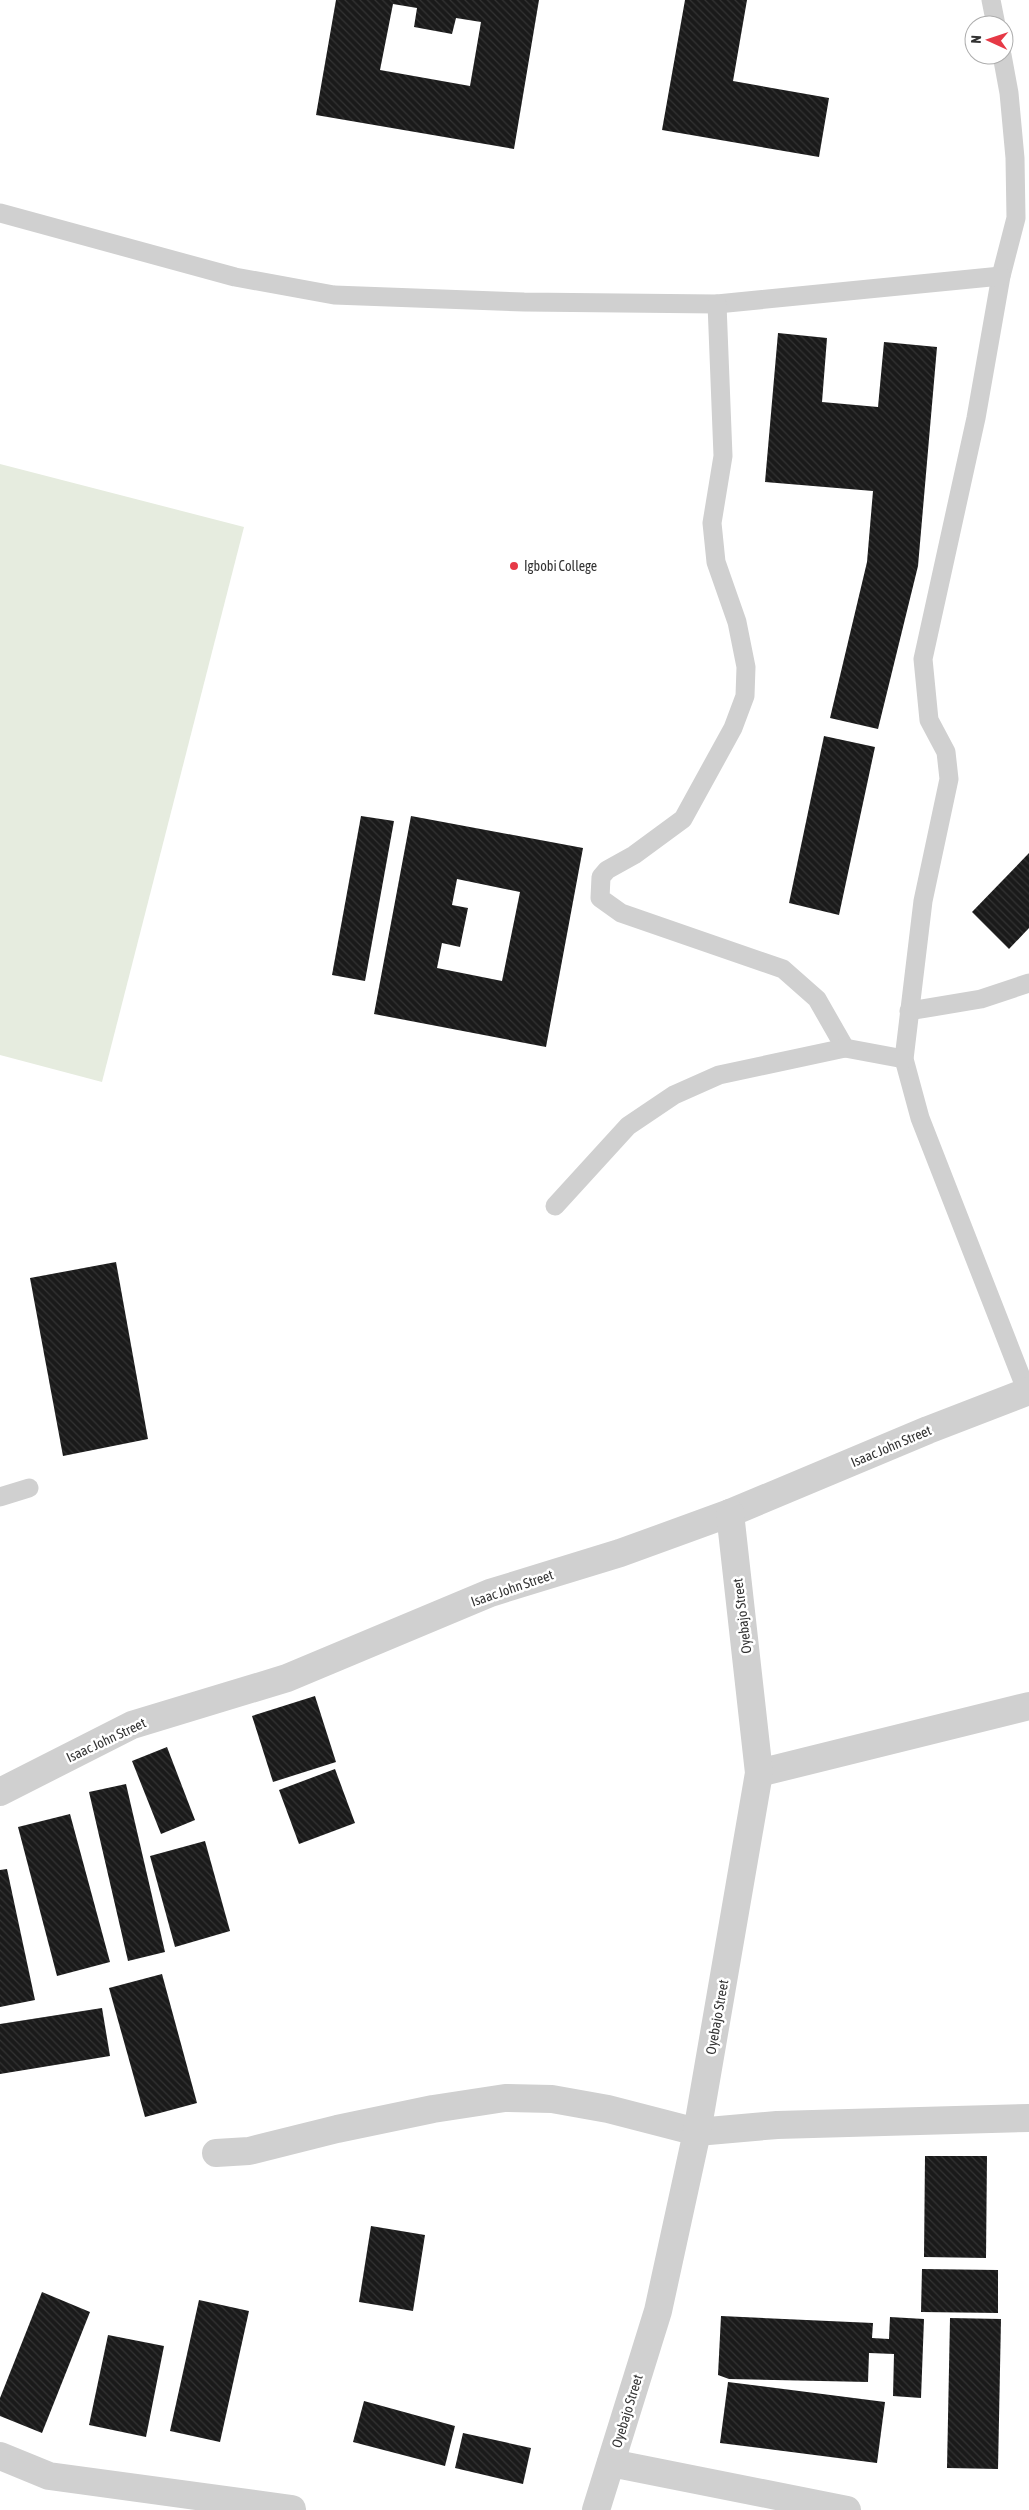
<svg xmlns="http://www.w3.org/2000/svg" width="1029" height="2510" font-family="'Asap Condensed',sans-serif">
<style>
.green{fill:#e6ecdf}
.building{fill:url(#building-back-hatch);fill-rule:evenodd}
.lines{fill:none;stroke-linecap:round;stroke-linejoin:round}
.lane{stroke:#d0d0d0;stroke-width:19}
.street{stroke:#d0d0d0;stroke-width:28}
.poi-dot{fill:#e63946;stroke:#fff;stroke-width:2}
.labels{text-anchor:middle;stroke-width:5;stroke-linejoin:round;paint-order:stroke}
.poi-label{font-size:14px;fill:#333;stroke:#fff;text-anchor:start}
.street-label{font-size:14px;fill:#333;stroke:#fff}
</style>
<defs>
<pattern id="building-back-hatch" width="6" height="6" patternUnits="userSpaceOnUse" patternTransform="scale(1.25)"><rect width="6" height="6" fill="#1a1a1a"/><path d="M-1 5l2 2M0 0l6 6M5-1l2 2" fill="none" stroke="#333"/></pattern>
</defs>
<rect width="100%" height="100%" fill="#fff"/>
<!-- green -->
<polygon class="green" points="0,464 244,527 102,1082 0,1055"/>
<!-- building -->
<g class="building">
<path d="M336 0H539L514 149 316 115ZM393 4 417 8 414 27 452 34 456 18 481 22 470 86 380 70Z"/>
<polygon points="685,0 747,0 733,81 829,98 819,157 662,130"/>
<polygon points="778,333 827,338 822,402 878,407 884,342 937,347 918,566 878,729 830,718 867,562 873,491 765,482"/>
<polygon points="824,736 875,747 839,915 789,903"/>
<polygon points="361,816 394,821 365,981 332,975"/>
<path d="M411 816 583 848 546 1047 374 1014ZM457 879 520 892 502 981 437 968 442 943 460 947 468 908 452 905Z"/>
<polygon points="1029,853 1029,928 1009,949 972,912"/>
<polygon points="116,1262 148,1439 63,1456 30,1278"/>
<polygon points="315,1696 336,1762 273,1782 252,1716"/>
<polygon points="167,1747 195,1820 161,1834 132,1761"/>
<polygon points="335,1769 355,1823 299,1844 279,1790"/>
<polygon points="126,1784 165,1952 128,1961 89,1792"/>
<polygon points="70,1814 110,1962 57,1976 18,1827"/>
<polygon points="205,1841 230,1931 175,1947 150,1856"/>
<polygon points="7,1869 35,2000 0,2007 0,1870"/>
<polygon points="162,1974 197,2103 145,2117 109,1988"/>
<polygon points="102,2008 110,2056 0,2074 0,2024"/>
<polygon points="925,2156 987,2156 986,2258 924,2257"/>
<polygon points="371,2226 425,2235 413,2311 359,2302"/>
<polygon points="922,2269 998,2270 998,2313 921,2312"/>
<polygon points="42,2292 90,2312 42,2433 0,2416 0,2398"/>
<polygon points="199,2300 249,2311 220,2442 170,2431"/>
<polygon points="721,2316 873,2323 872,2338 889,2339 890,2317 924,2319 921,2398 893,2396 894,2354 869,2353 868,2382 729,2379 718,2375"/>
<polygon points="950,2318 1001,2319 998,2469 947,2468"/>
<polygon points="108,2335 164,2346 146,2437 89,2425"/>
<polygon points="728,2382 885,2402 877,2463 720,2443"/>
<polygon points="364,2401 455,2426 445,2466 353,2442"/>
<polygon points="463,2433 531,2448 523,2484 455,2468"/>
</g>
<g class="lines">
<!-- lane -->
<g class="lane">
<polyline points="991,0 996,25"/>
<polyline points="1002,55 1009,93 1015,158 1016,218 1001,276 976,418 923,659 929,720 946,752 949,779 923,901 904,1059 920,1118 1027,1392"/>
<polyline points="0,213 235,277 334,295 524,302 717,304 1001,276"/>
<polyline points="717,304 723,456 712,523 716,562 737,622 746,667 745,696 733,728 683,819 634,855 607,870 601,877 600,898 621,913 783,969 817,999 845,1048"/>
<polyline points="909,1011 981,999 1029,983"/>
<polyline points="555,1206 628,1126 674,1095 719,1075 845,1048 904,1059"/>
<polyline points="0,1497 29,1488"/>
</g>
<!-- street -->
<g class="street">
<polyline points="759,1773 1029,1706"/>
<polyline points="0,1792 132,1725 287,1678 490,1593 620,1553 730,1513 928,1430 1029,1391"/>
<polyline points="216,2153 249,2151 337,2129 433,2109 505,2098 552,2099 608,2109 697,2132 777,2125 1029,2118"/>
<polyline points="0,2456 49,2476 292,2509"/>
<polyline points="611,2463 847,2510"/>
<polyline points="596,2510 658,2311 697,2132 759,1773 730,1513"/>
</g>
</g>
<!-- markers -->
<circle class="poi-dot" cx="514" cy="566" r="5"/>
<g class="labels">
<!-- poi labels -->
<g class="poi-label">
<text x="524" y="571">Igbobi College</text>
</g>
<!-- street labels -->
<g class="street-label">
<text transform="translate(891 1446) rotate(-23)" y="5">Isaac John Street</text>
<text transform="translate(512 1588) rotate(-19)" y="5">Isaac John Street</text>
<text transform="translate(742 1616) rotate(-97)" y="5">Oyebajo Street</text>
<text transform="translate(106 1740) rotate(-25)" y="5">Isaac John Street</text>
<text transform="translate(717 2017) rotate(-80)" y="5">Oyebajo Street</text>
<text transform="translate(627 2411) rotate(-73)" y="5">Oyebajo Street</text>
</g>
</g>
<!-- north arrow -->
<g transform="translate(989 40) rotate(273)"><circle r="24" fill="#ffffff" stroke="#adadad"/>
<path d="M0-4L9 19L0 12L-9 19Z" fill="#e63946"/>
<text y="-8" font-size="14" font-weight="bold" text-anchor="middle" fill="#333333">N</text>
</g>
</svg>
